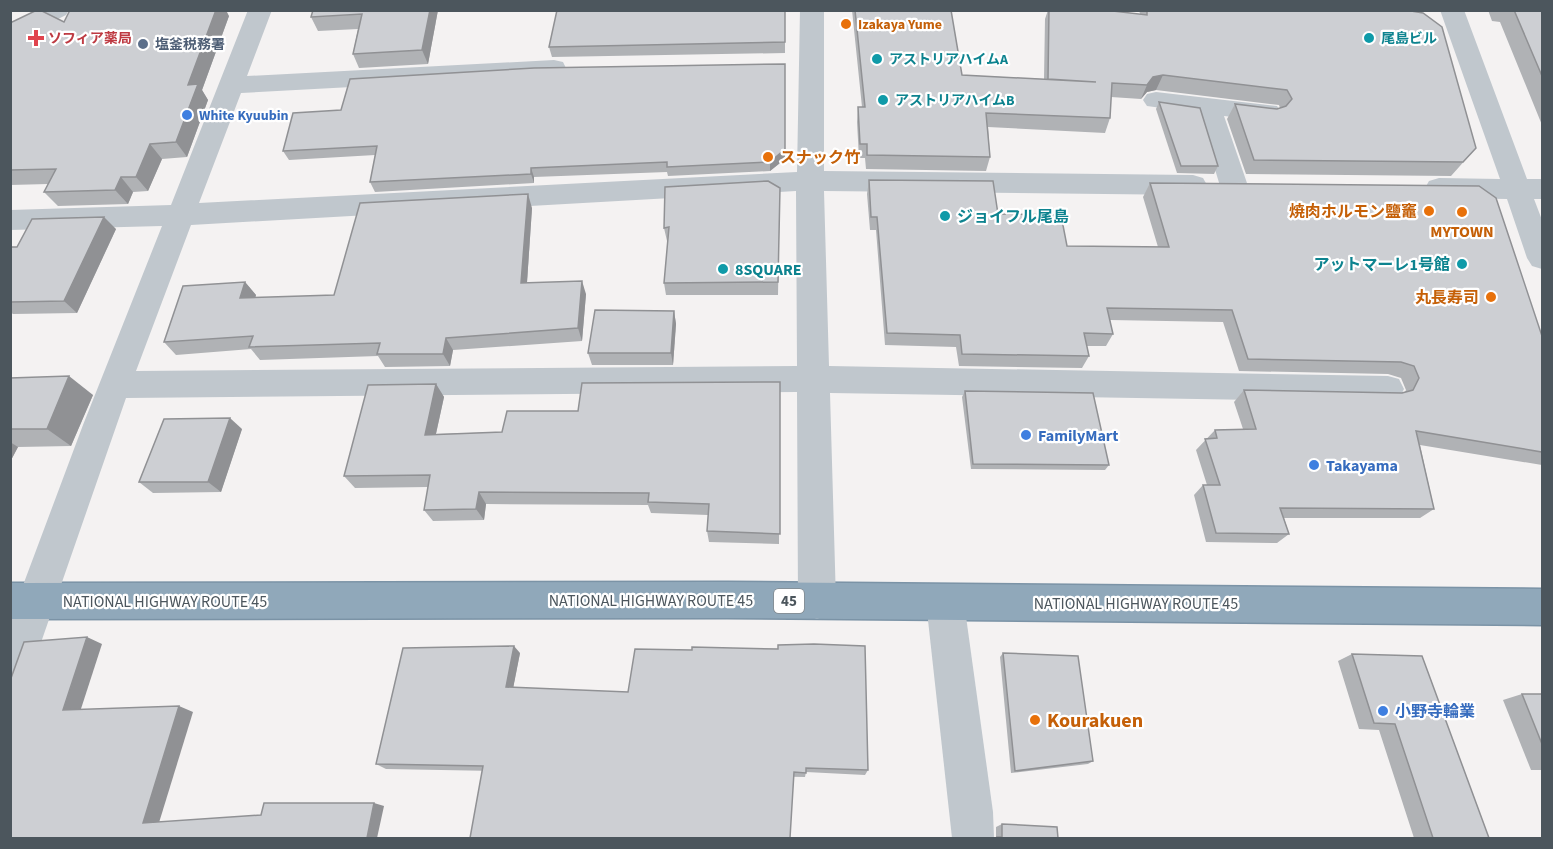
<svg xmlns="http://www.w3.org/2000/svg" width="1553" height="849" font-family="'Source Sans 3','Noto Sans JP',sans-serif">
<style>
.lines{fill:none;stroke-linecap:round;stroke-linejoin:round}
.highway-casing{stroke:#7b93a6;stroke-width:3}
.minor{fill:#c0c7cd;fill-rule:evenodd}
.highway{fill:#90a8ba;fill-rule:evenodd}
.wall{fill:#b0b2b5}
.shaded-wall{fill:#909194}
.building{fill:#cdcfd3;stroke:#909194;stroke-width:1.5}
.food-dot{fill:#e8710a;stroke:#fff;stroke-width:2}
.health-dot{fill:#e0444e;stroke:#fff;stroke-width:2}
.culture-dot{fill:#0f9aa8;stroke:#fff;stroke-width:2}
.service-dot{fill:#5c6f8a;stroke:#fff;stroke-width:2}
.shop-dot{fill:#3f7fe0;stroke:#fff;stroke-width:2}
.labels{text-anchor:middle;stroke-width:4.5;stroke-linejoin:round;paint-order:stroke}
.far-food-label{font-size:14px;font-weight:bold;fill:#c56008;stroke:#fff;text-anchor:start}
.far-health-label{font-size:14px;font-weight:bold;fill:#be3a42;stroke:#fff;text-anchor:start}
.far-culture-label{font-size:14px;font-weight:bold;fill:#0d838f;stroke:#fff;text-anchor:start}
.far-service-label{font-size:14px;font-weight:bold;fill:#4e5e75;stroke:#fff;text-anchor:start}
.far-shop-label{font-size:14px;font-weight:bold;fill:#366cbe;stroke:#fff;text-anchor:start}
.shield{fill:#fff;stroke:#82898e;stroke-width:1.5}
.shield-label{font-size:15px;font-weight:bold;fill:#4c565d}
.food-label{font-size:16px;font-weight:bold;fill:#c56008;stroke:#fff;text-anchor:end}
.culture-label{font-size:16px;font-weight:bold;fill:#0d838f;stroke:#fff;text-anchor:start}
.shop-label{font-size:16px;font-weight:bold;fill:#366cbe;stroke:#fff;text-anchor:start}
.street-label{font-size:16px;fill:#4c565d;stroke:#fff}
.near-food-label{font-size:20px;font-weight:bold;fill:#c56008;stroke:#fff;text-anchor:start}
</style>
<rect width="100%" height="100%" fill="#f4f2f2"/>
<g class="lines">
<defs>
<polygon id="highway" points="727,582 1542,589 1542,625 727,618 10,619 10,583"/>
</defs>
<!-- highway casing -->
<use href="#highway" class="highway-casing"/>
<!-- minor -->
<g class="minor">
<polygon points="39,10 69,10 66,15 10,43 10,26"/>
<path d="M248 10H272L247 76 554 60 563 62 566 68 563 74 554 76 241 93 199 203 797 172 800 10H824V171L1193 175 1203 178 1207 185 1203 192 1193 195 824 191 829 366 1388 376 1399 379 1404 389 1399 399 1388 402 830 393 836 601 830 614 817 619 804 614 798 601 797 392 126 398 29 677 24 691 10 696V620L83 425 162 226 10 230V210L171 205ZM796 191 797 366 136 371 191 225Z"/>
<polygon points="1440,10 1464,10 1527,179 1542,179 1542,199 1534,199 1542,220 1542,269 1532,266 1527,258 1507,199 1439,198 1429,195 1425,188 1429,181 1439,178 1500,179"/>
<polygon points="1156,92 1277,106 1281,112 1277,118 1268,121 1224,116 1248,186 1244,193 1234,196 1224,193 1220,186 1198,113 1147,106 1143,100 1147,94"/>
<polygon points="945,584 958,589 964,602 993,812 994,838 952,838 926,602 932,589"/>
</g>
<!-- highway -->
<use href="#highway" class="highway"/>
</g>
<!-- wall -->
<g class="wall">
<polygon points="438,10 428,64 359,68 353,54 358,29 318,31 311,17"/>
<polygon points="785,10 785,53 552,57 549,47"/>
<polygon points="852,10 951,10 962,75 1044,79 1045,19 1048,10 1104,10 1140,14 1139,10 1405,10 1476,148 1451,176 1246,174 1227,119 1235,104 1277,109 1280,108 1279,105 1156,90 1147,92 1141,99 1111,97 1110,118 1105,133 988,127 990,157 986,171 866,169 865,158 859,158 857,122 858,107 862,107"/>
<polygon points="1488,10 1542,10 1542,125 1500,22 1492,21"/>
<polygon points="229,16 202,90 208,100 187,157 162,159 148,191 133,192 128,204 58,206 44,192 48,184 10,185 10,23"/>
<polygon points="1159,102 1218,166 1214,174 1177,173 1156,109"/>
<polygon points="293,113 785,159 770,171 668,176 667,172 534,177 534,183 375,192 370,182 375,155 289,160 283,151"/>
<polygon points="869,180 998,214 1067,246 1158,247 1143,197 1150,183 1542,336 1542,465 1420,445 1434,509 1420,518 1284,518 1289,534 1277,543 1206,542 1194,495 1203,485 1207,485 1196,450 1215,430 1243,429 1234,402 1244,390 1402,393 1405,392 1406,390 1401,378 1388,374 1239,371 1223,322 1110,320 1113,334 1106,346 1086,346 1089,356 1082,368 959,366 956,347 885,345 876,230 870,230 867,194"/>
<polygon points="780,188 778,295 666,295 664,283 668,241 667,241 664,228"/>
<polygon points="532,208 527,283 586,294 582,341 453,350 450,366 385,367 378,356 260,360 251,349 176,355 164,342 245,282 256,295 255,298 334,295"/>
<polygon points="116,229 77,313 13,314 10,312 10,247 17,247"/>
<polygon points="674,311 676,324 673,365 592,365 588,353"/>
<polygon points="10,378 93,395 71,446 18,447 10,462"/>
<polygon points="780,382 779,544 709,542 707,531 708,515 651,513 648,505 486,504 484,520 433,521 424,510 428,487 355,488 344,476 436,384 444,397 436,434 502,432 578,411"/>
<polygon points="965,391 1109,465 1105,470 971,469 962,397"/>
<polygon points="242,429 221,492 153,493 139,482"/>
<polygon points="520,653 513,688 868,770 865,775 806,772 805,777 386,769 376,764"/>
<polygon points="1003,653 1093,761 1088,764 1011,773 1000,657"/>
<polygon points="1352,654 1489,838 1414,838 1379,730 1359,729 1338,661"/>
<polygon points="1522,694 1542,694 1542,770 1531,770 1503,700"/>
<polygon points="1002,824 1058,838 994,838 996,838 996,827"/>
</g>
<!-- shaded-wall -->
<g class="shaded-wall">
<polygon points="216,10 226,10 229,16 202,90 208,100 187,157 176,142 188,85"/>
<polygon points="430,10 438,10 428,64 422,50"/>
<polygon points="1163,75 1156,90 1147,92 1141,99 1147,85 1153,77"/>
<polygon points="150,144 162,159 148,191 136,177"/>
<polygon points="785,149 785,159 770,171 770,162"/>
<polygon points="531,168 534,177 534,183 531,174"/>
<polygon points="121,177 133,192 128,204 115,190"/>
<polygon points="528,194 532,208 526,297 521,283"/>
<polygon points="104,217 116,229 77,313 64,301"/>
<polygon points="582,281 586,294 582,341 578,328"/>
<polygon points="245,282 256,295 251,312 240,298"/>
<polygon points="674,311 676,324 673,365 671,353"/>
<polygon points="446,338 453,350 450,366 443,354"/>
<polygon points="69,376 93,395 71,446 47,429"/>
<polygon points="436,384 444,397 433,447 425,435"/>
<polygon points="230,418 242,429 221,492 208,482"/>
<polygon points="10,442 18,447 10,462"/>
<polygon points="479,492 486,504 484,520 476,509"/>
<polygon points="87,637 102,644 79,715 63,710"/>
<polygon points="514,646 520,653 512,694 506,687"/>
<polygon points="179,706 193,712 158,826 143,823"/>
<polygon points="374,803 384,806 377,838 367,838"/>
</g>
<!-- building -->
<g class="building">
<polygon points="37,10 40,10 64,22 70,10 216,10 188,85 198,84 176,142 150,144 136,177 121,177 115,190 44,192 56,169 10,170 10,23"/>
<polygon points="313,10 430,10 422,50 353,54 362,14 311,17"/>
<polygon points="557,10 785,10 785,42 549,47"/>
<polygon points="855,10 951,10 962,75 1096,82 1048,79 1049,10 1104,10 1147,15 1147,10 1405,10 1423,13 1442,27 1476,148 1463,162 1254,160 1235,104 1277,109 1286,106 1292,99 1287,90 1163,75 1153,77 1147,85 1112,83 1110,118 986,113 990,157 867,155 867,144 860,144 858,107 865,107"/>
<polygon points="1514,10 1542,10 1542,76"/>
<polygon points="785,64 785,149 770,162 667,167 667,162 531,168 531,174 370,182 377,146 283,151 293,113 341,110 350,79 534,68"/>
<polygon points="1159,102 1200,108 1218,166 1181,166"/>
<polygon points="869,180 993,181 998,214 1061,215 1067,246 1169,247 1150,183 1479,186 1496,198 1542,336 1542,452 1416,431 1434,509 1280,508 1289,534 1216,533 1203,485 1220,485 1205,439 1217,438 1215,430 1256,429 1244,390 1402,393 1413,390 1419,378 1414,366 1401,362 1248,359 1232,310 1107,308 1113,334 1084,333 1089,356 962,354 960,335 887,333 877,217 871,217"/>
<polygon points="768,181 780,188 778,282 664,283 669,227 664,228 665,187"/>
<polygon points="528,194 521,283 582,281 578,328 446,338 443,354 377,354 380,343 249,347 253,336 164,342 183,286 245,282 240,298 334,295 360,203"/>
<polygon points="104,217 64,301 10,302 10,247 17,247 32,219"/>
<polygon points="595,310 674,311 671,353 588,353"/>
<polygon points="69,376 47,429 10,429 10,378"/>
<polygon points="780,382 780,534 707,531 709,504 648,502 649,493 479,492 476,509 424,510 430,475 344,476 368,385 436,384 425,435 502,432 507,411 578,411 582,383"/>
<polygon points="965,391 1093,393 1109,465 973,464"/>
<polygon points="230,418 208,482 139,482 164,419"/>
<polygon points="87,637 63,710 179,706 143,823 261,815 264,803 374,803 367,838 10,838 10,681 24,642"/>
<polygon points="814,644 865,646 868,770 806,768 806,773 794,772 790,838 470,838 483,766 376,764 403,648 514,646 506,687 628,692 635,649 692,650 692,647 778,649 778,645"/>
<polygon points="1003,653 1078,656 1093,761 1015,771"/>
<polygon points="1352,654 1422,656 1489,838 1433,838 1395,724 1374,723"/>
<polygon points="1522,694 1542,694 1542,744"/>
<polygon points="1002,824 1057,827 1058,838 997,838 997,837 1002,837"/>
</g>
<!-- markers -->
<g class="food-dot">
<circle cx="846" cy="24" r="6"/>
<circle cx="768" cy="157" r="6"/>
<circle cx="1429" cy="211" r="6"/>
<circle cx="1462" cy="212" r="6"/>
<circle cx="1491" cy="297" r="6"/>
<circle cx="1035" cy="720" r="6"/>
</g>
<path class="health-dot" d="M33 29h6v6h6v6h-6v6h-6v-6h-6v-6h6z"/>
<g class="culture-dot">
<circle cx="1369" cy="38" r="6"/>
<circle cx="877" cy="59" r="6"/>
<circle cx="883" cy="100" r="6"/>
<circle cx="945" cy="216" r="6"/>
<circle cx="1462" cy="264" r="6"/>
<circle cx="723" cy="269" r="6"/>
</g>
<circle class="service-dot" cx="143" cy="44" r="6"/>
<g class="shop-dot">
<circle cx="187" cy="115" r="6"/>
<circle cx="1026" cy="435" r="6"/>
<circle cx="1314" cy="465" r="6"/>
<circle cx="1383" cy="711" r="6"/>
</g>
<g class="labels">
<!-- far-food labels -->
<g class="far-food-label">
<text x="858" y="29">Izakaya Yume</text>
</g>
<!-- far-health labels -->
<g class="far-health-label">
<text x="48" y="43">ソフィア薬局</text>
</g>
<!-- far-culture labels -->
<g class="far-culture-label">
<text x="1381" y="43">尾島ビル</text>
<text x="889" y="64">アストリアハイムA</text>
<text x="895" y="105">アストリアハイムB</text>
</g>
<!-- far-service labels -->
<g class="far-service-label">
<text x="155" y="49">塩釜税務署</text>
</g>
<!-- far-shop labels -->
<g class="far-shop-label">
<text x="199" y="120">White Kyuubin</text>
</g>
<!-- shield labels -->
<rect class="shield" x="774" y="589" width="30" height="24" rx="4.5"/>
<g class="shield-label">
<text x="789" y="606">45</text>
</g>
<!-- food labels -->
<g class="food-label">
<text x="780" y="163" text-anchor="start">スナック竹</text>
<text x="1417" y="217">焼肉ホルモン鹽竈</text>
<text x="1462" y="237" text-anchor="middle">MYTOWN</text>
<text x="1479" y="303">丸長寿司</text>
</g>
<!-- culture labels -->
<g class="culture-label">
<text x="957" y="222">ジョイフル尾島</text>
<text x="1450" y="270" text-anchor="end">アットマーレ1号館</text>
<text x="735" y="275">8SQUARE</text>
</g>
<!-- shop labels -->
<g class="shop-label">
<text x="1038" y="441">FamilyMart</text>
<text x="1326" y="471">Takayama</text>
<text x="1395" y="717">小野寺輪業</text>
</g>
<!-- street labels -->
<g class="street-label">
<text x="651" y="606">NATIONAL HIGHWAY ROUTE 45</text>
<text x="165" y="607">NATIONAL HIGHWAY ROUTE 45</text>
<text x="1136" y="609">NATIONAL HIGHWAY ROUTE 45</text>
</g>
<!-- near-food labels -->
<g class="near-food-label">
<text x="1047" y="727">Kourakuen</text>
</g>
</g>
<!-- border -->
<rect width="1553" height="849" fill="none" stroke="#4c565d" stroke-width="24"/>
</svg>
